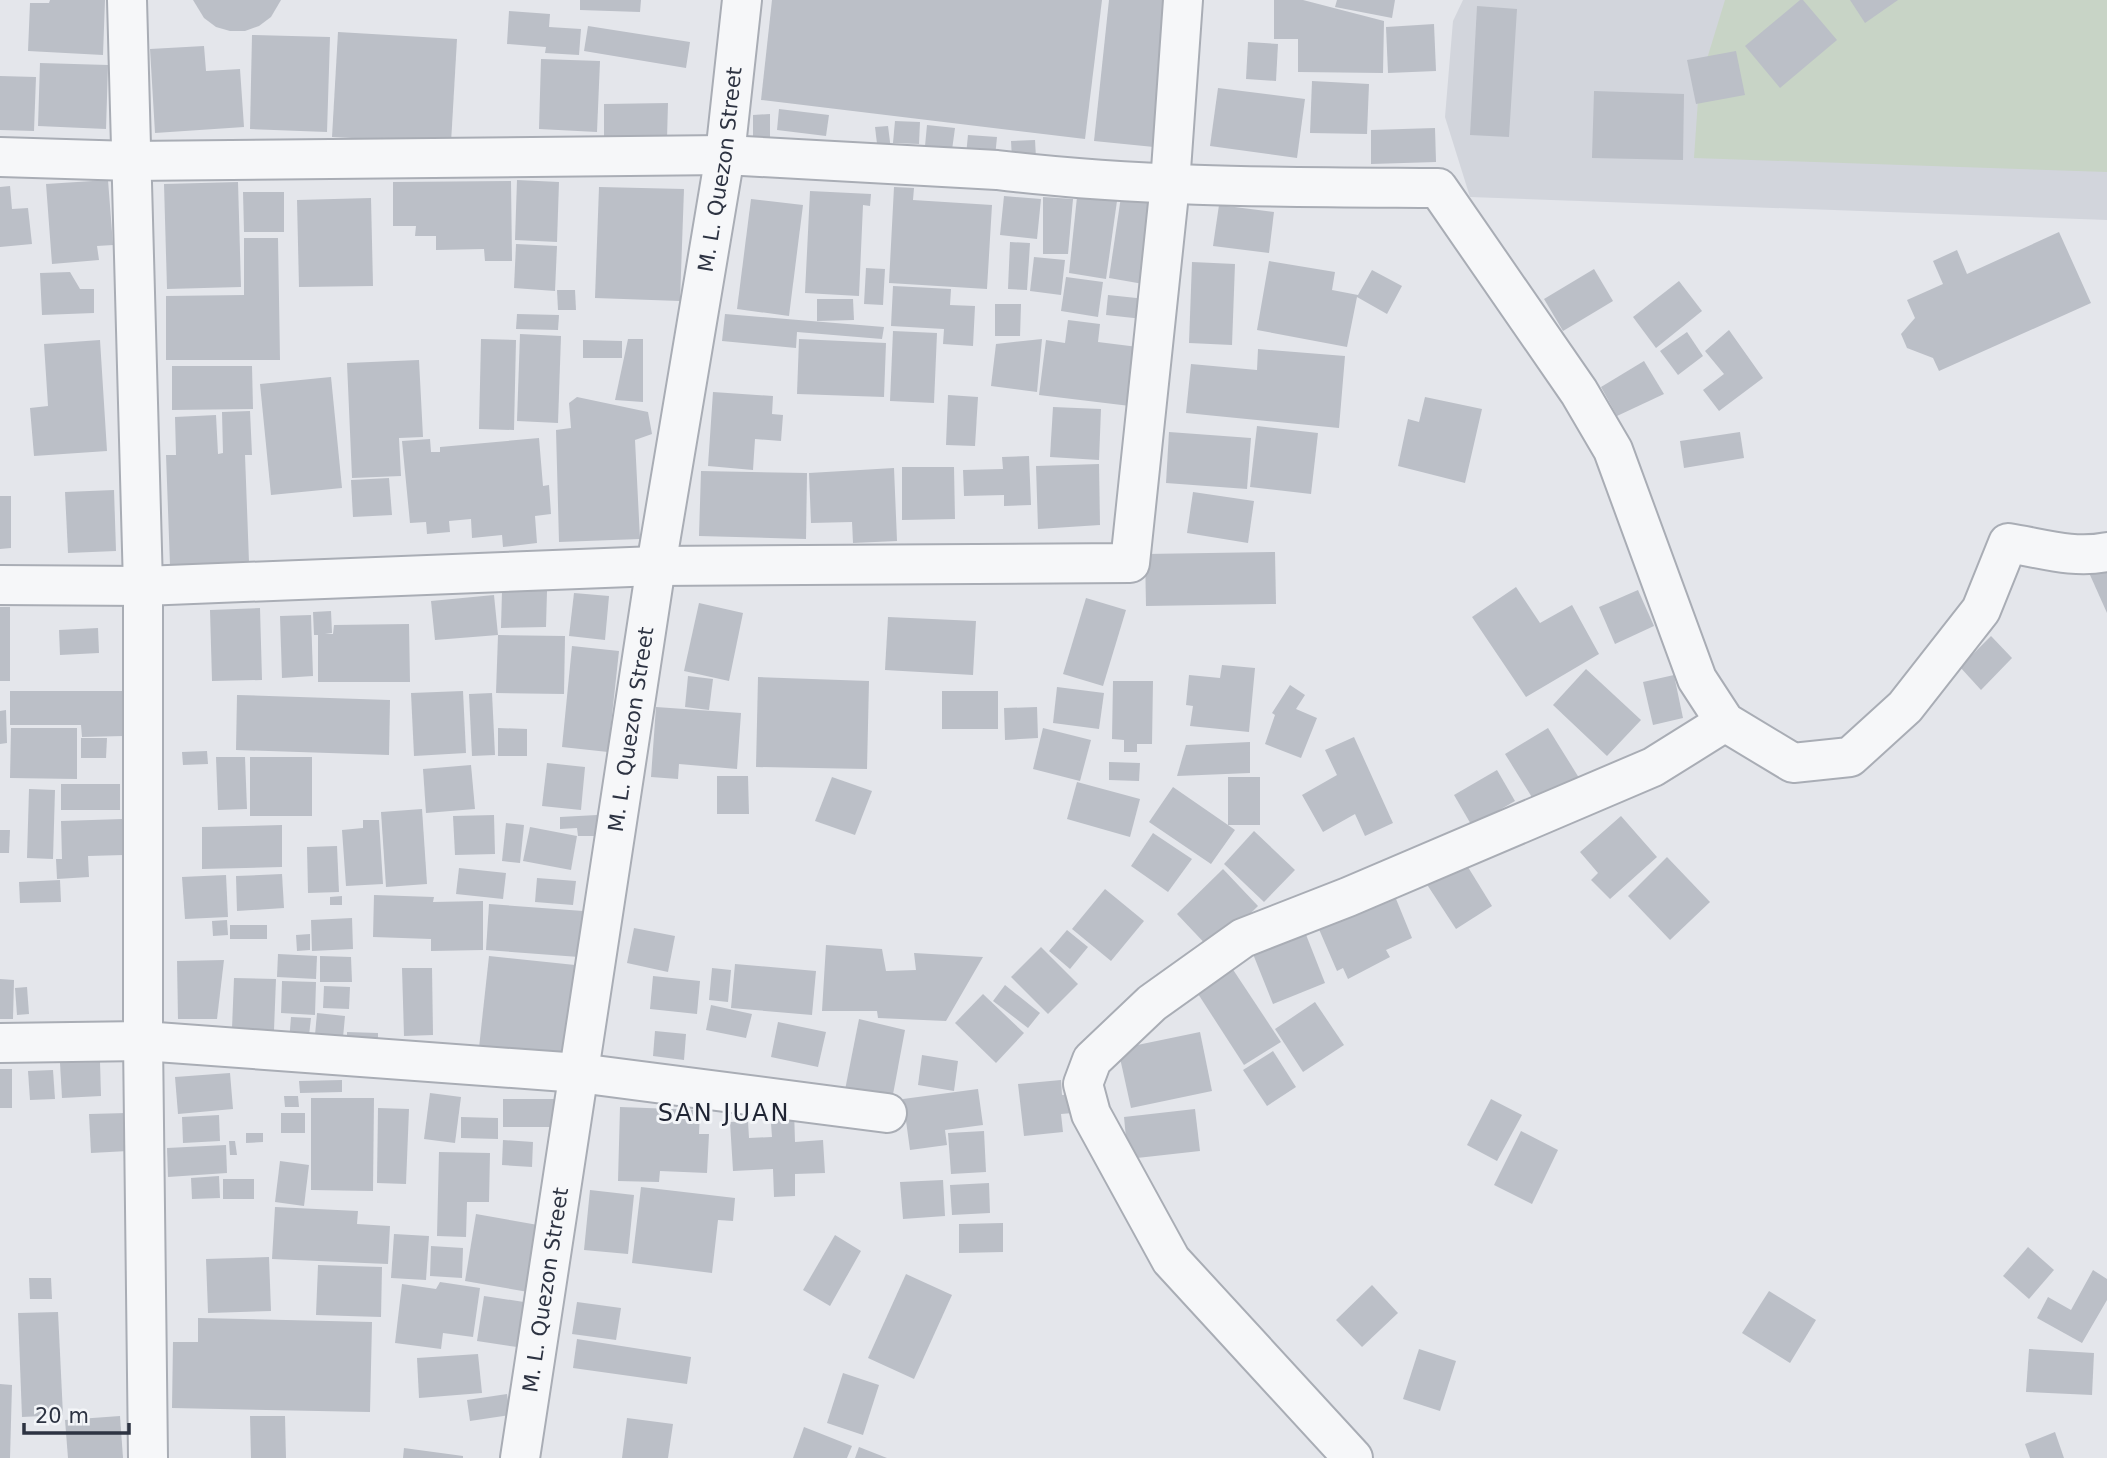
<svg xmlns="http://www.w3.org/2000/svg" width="2107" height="1458" font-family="'DejaVu Sans',sans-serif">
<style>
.built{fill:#d2d5dc}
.green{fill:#c8d4c6}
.building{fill:#bbbfc7}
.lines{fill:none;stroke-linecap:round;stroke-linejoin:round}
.minor-casing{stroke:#a9adb5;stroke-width:42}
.minor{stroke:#f6f7f9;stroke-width:38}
.labels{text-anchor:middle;stroke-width:6;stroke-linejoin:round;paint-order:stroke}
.street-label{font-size:21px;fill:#2d3342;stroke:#f3f5f8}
.quarter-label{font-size:24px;letter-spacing:2px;fill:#1f2433;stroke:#f3f5f8}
</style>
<rect width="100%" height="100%" fill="#e4e6eb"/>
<!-- built -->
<polygon class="built" points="1463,0 2107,0 2107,220 1470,197 1445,117 1453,21"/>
<!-- green -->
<polygon class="green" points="1725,0 2107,0 2107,172 1694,158 1699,85"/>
<!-- building -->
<g class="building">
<polygon points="50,0 105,0 103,55 28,51 30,3 49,3"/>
<polygon points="193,0 281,0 271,17 259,26 245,31 230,31 216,27 204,18"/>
<polygon points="580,0 641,0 640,12 580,10"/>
<polygon points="772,0 1102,0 1085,139 761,100"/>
<polygon points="1109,0 1167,0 1154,147 1094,141"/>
<polygon points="1274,0 1303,0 1384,21 1383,73 1298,72 1298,39 1274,39"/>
<polygon points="1337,0 1395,0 1392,18 1335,7"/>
<polygon points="1800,0 1803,0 1837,40 1780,88 1745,46"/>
<polygon points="1850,0 1898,0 1865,23"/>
<polygon points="1477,6 1517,9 1509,137 1470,135"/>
<polygon points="509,11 550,14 549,27 581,29 579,55 545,53 546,47 507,44"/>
<polygon points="1434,24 1436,71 1388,73 1386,27"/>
<polygon points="588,26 690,42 686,68 584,51"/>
<polygon points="338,32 457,39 451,143 332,137"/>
<polygon points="252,35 330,37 327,132 250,129"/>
<polygon points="1248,42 1278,44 1276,81 1246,79"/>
<polygon points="204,46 206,71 240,69 244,127 155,133 150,49"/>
<polygon points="1736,51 1745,95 1696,104 1687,60"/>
<polygon points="541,59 600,61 597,132 539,129"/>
<polygon points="40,63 108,65 106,129 38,126"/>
<polygon points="0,76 36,77 34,131 0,130"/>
<polygon points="1312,81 1369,84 1367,134 1310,133"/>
<polygon points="1218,88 1305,99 1297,158 1210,146"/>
<polygon points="1594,91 1684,94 1683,160 1592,158"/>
<polygon points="668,103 667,139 604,139 604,104"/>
<polygon points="779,109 829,115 826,136 777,130"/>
<polygon points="770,114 770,137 753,137 753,115"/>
<polygon points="895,121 920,122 919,144 893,143"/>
<polygon points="927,125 955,128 952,150 925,146"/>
<polygon points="888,126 891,150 878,152 875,127"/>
<polygon points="1435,128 1436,162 1371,164 1371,130"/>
<polygon points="968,135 997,137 995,157 966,155"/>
<polygon points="1035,140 1036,158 1012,159 1011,141"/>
<polygon points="108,180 113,245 97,246 99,260 52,264 46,184"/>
<polygon points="517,180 559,182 557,242 515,240"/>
<polygon points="511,181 512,261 485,261 484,249 436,250 436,236 415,236 416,226 393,226 393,182"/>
<polygon points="238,182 241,287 167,289 164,184"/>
<polygon points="1123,183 1163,189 1149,285 1109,278"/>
<polygon points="10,186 12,209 28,208 32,244 0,247 0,187"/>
<polygon points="599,187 684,189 680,301 595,298"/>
<polygon points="894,187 914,188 913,200 992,205 987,289 889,283"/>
<polygon points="810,191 871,194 870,206 863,205 859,296 805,293"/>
<polygon points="243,192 284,192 284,232 244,232"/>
<polygon points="1004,196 1041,199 1037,239 1000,235"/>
<polygon points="1043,197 1073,199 1068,254 1043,254"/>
<polygon points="1077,197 1117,201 1106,279 1069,273"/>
<polygon points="371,198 373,286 299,287 297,200"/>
<polygon points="751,199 803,205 789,316 737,309"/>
<polygon points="1219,205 1274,212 1269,253 1213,246"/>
<polygon points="2059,232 2091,303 1939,371 1933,358 1907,348 1901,334 1915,318 1907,300 1943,284 1933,261 1957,250 1967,274"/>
<polygon points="244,238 278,238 280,360 166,360 166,296 244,295"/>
<polygon points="1010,242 1030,243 1027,290 1008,289"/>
<polygon points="516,244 557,246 555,291 514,288"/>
<polygon points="1034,257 1065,260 1061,295 1030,291"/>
<polygon points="1269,261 1335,272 1332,290 1358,295 1372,270 1402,286 1387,314 1357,297 1347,347 1257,330"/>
<polygon points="1192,262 1235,264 1232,345 1189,343"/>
<polygon points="866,268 885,269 883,305 864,304"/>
<polygon points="1594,269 1613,301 1563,331 1544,299"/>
<polygon points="70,272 80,289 94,289 94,313 42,315 40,273"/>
<polygon points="1066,277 1103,282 1098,317 1061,311"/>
<polygon points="1679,281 1702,311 1656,348 1633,317"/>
<polygon points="893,286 951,289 950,305 975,306 973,346 943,344 944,329 891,326"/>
<polygon points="557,290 575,290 576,310 558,310"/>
<polygon points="1108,295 1146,299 1143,319 1106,315"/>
<polygon points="817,299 853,299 854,320 817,321"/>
<polygon points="995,304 1021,304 1020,336 995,336"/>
<polygon points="517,314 559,315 558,330 516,329"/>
<polygon points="725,314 884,327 882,339 797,332 796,348 722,341"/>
<polygon points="1068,320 1100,324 1098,342 1138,347 1130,406 1039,395 1046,340 1065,343"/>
<polygon points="1729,330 1763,378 1719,411 1703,390 1724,374 1705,351"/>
<polygon points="893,331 937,333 934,403 890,401"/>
<polygon points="1687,332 1703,356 1678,375 1660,351"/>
<polygon points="520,334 561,336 558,423 517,421"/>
<polygon points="481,339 516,340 514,430 479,429"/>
<polygon points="628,339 643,339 643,402 615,400"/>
<polygon points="799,339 886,343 884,397 797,394"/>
<polygon points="1042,339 1037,392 991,386 996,344"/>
<polygon points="100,340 107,451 34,456 30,408 48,406 44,344"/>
<polygon points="583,340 622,341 622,358 583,358"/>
<polygon points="1258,349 1345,356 1339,428 1186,413 1191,364 1257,370"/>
<polygon points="419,360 423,437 399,438 401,476 352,478 347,363"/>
<polygon points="1644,361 1664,394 1617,416 1601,387"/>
<polygon points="172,366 252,366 253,409 172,410"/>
<polygon points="331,377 342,488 271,495 260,384"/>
<polygon points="713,392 773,396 772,414 783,415 781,441 755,439 753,470 708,466"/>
<polygon points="948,395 978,397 975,446 946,445"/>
<polygon points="577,397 648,412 652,434 635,440 640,539 559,542 556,430 571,428 569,403"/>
<polygon points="1425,397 1482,409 1465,483 1398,466 1408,419 1419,422"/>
<polygon points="1053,407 1101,409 1099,460 1050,457"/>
<polygon points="250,411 252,455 245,455 249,562 170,565 166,455 176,455 175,417 216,415 218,454 223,453 222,412"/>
<polygon points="1257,426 1318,433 1311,494 1250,487"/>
<polygon points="1169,432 1251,438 1247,489 1166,483"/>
<polygon points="1740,432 1744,458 1684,468 1680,441"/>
<polygon points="539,438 543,486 549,485 551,514 535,516 537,543 503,547 502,535 472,538 471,519 449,521 450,532 427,534 426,522 410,523 402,441 430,439 431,452 440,452 440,447"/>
<polygon points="1029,456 1031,505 1004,506 1004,495 964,496 963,470 1003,469 1002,457"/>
<polygon points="1099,464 1100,525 1038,529 1036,466"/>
<polygon points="902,467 954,467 955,519 902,520"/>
<polygon points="894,468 897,541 853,543 852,522 811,523 809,473"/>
<polygon points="701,471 807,473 806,539 699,536"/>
<polygon points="389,478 392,515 353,517 351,480"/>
<polygon points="114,490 116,551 68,553 65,492"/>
<polygon points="1193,492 1254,501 1248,543 1187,533"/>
<polygon points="0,496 11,496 11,548 0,549"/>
<polygon points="1275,552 1276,604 1146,606 1145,554"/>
<polygon points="2107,558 2107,613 2086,566"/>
<polygon points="1516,587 1540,623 1572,605 1599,654 1526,697 1472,617"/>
<polygon points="1638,590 1654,626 1615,644 1599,607"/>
<polygon points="502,591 547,591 546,627 501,628"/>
<polygon points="574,593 609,596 605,640 569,636"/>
<polygon points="494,595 498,635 435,640 431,601"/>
<polygon points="1086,598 1126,610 1103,686 1063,674"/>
<polygon points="699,603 743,613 729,681 684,671"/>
<rect x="0" y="607" width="10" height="74"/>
<polygon points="260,608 262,680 212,681 210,610"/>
<polygon points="331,611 332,633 325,634 333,634 334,625 409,624 410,682 318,682 318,635 314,635 313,612"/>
<polygon points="311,615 313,676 282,678 280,616"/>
<polygon points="888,617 976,621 973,675 885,670"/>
<polygon points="98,628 99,653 60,655 59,630"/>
<polygon points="498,635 565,636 564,694 496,693"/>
<polygon points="1991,636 2012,658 1981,690 1960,667"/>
<polygon points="572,646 619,651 608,752 562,747"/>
<polygon points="1222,665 1255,668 1249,732 1190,726 1193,706 1186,705 1189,675 1220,678"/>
<polygon points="1586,669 1641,720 1607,756 1553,705"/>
<polygon points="1674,675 1683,718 1653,725 1643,682"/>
<polygon points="688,676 713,679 709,710 685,707"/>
<polygon points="758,677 869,681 867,769 756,767"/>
<polygon points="1113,681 1153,681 1152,744 1137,744 1137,752 1124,752 1124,740 1112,739"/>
<polygon points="1290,685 1305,695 1296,709 1317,718 1301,758 1265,744 1275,715 1272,713"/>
<polygon points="1057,687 1104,693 1099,729 1053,723"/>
<polygon points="10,691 124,691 124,736 82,737 81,725 10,725"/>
<polygon points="463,691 466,753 414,756 411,693"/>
<rect x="942" y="691" width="56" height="38"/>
<polygon points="492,693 495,755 472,756 469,694"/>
<polygon points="237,695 390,700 389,755 236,750"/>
<polygon points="656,707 741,713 737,769 679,764 678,779 651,777"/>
<polygon points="1037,707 1038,738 1005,740 1004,708"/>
<polygon points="6,710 7,743 0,744 0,711"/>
<polygon points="11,728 77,728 77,779 10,778"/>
<polygon points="498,728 527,729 527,756 498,756"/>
<polygon points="1043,728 1091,740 1080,781 1033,769"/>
<polygon points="1548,728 1581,781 1538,807 1505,754"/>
<polygon points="1354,737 1393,823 1365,836 1355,814 1323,832 1302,795 1337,775 1325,750"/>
<polygon points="81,738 107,738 106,758 81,758"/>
<polygon points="1250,742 1250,773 1177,776 1186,745"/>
<polygon points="207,751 208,764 183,765 182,752"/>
<polygon points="216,757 245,757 247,809 218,810"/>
<rect x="250" y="757" width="62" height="59"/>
<polygon points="1109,762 1140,763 1139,781 1109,780"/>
<polygon points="547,763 585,767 581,810 542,806"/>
<polygon points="471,765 475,809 426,813 423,769"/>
<polygon points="1497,770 1515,801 1472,826 1454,795"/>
<polygon points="717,776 748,776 749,814 717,814"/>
<polygon points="832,777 872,791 855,835 815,821"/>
<polygon points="1228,777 1260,777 1260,825 1228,825 1235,830 1211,864 1149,822 1173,787 1228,825"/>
<polygon points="1077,782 1140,799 1130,837 1067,819"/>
<rect x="61" y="784" width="59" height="26"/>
<polygon points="29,789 55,790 53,859 27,858"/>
<polygon points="422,809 427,884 386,887 381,812"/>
<polygon points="494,815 495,854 455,855 453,816"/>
<polygon points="597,815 597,836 578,836 577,828 560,829 560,817"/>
<polygon points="1621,816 1657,857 1610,899 1591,880 1598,873 1580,852"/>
<polygon points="123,819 124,855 88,856 89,877 57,879 56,859 62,859 61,821"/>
<polygon points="363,820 379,820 383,884 346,886 342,830 363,828"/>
<polygon points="506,823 524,825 520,863 502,861"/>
<polygon points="282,825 282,867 202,869 202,827"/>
<polygon points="530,827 577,836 571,870 523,861"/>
<polygon points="0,830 10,830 9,853 0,853"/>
<polygon points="1254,831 1295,870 1264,902 1224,864"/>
<polygon points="1153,833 1192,859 1168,892 1131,866"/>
<polygon points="337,846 339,892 308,893 307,847"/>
<polygon points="1667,857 1710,902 1670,940 1628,896"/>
<polygon points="1463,859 1492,906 1456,929 1426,883"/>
<polygon points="459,868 506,873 503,899 456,894"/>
<polygon points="1223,869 1258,906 1212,951 1177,914"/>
<polygon points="282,874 284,908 237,911 236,876"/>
<polygon points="226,875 228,917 185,919 182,877"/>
<polygon points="537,878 576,881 573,905 535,902"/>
<polygon points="60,880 61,902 20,903 19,882"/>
<polygon points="1105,889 1144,921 1111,961 1072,929"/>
<polygon points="1394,894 1412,938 1386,950 1390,957 1348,979 1343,968 1337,971 1318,927"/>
<polygon points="374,895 434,897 433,902 483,901 483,950 431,951 431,939 373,937"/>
<polygon points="342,896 342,905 330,905 330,897"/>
<polygon points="489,904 583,911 579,957 486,950"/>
<polygon points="352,918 353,949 312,951 311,920"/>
<polygon points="227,920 228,935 213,936 212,921"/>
<rect x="230" y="925" width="37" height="14"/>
<polygon points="1303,927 1325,983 1273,1004 1251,949"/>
<polygon points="634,928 675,936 668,972 627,963"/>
<polygon points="1067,930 1088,947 1070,969 1049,951"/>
<polygon points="310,934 310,950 297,951 296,935"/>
<polygon points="826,945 882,949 886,971 916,970 914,953 983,957 946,1021 878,1018 877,1011 822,1011"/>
<polygon points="1041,947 1078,984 1048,1014 1011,977"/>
<polygon points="278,954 317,956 316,979 277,977"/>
<polygon points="320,956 351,957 352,982 320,982"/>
<polygon points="489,956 575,965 565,1066 478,1057"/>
<polygon points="1226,959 1281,1042 1244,1065 1191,983"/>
<polygon points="224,960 217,1019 178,1019 177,961"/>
<polygon points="735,964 816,971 812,1015 731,1008"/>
<polygon points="402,968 432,968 433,1035 404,1036"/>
<polygon points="712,968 731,970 728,1002 709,1000"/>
<polygon points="653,976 700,981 697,1014 650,1009"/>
<polygon points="234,978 276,979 274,1030 232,1029"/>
<polygon points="0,979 14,980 13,1019 0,1019"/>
<polygon points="282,981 316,982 315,1015 281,1013"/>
<polygon points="1005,985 1040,1013 1028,1028 993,1001"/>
<polygon points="324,986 350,987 349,1009 323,1008"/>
<polygon points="27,987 29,1014 17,1015 15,988"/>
<polygon points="983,994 1024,1033 996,1063 955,1023"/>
<polygon points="1315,1002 1344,1045 1303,1072 1275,1029"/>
<polygon points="711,1005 752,1014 746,1038 706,1030"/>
<polygon points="317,1013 345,1016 342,1048 314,1046"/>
<polygon points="291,1017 311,1018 308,1044 289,1042"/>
<polygon points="859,1019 905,1030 891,1105 844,1095"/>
<polygon points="778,1022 826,1032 818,1067 771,1057"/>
<polygon points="655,1031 686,1034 684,1060 653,1056"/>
<polygon points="347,1032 378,1033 378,1045 347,1044"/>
<polygon points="1200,1032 1212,1091 1131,1108 1118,1049"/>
<polygon points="1273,1051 1296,1087 1267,1106 1243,1070"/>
<polygon points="922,1055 958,1061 954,1091 918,1085"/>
<polygon points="100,1062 101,1096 62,1098 60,1063"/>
<rect x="0" y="1069" width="12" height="39"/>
<polygon points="53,1070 55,1099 30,1100 28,1071"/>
<polygon points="230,1073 233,1109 178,1114 175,1077"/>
<polygon points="342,1080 342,1092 300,1093 299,1081"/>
<polygon points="1061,1080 1062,1095 1072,1094 1073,1113 1061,1114 1063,1132 1024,1136 1018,1084"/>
<polygon points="978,1089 983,1125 945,1130 947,1145 910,1150 903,1099"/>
<polygon points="430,1093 461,1097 455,1143 424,1139"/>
<polygon points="284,1096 298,1096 299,1107 285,1107"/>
<polygon points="311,1098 374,1098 373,1191 311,1190"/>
<rect x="503" y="1099" width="56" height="28"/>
<polygon points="1491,1099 1522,1115 1497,1161 1467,1145"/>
<polygon points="620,1107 700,1110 699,1134 709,1134 707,1173 660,1171 659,1182 618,1181"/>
<polygon points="378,1108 409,1109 406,1184 377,1183"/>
<polygon points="794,1109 795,1142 823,1140 825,1173 795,1174 795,1196 774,1197 773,1169 733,1171 730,1122 748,1121 749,1138 772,1137 770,1110"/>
<polygon points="1195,1109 1200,1151 1128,1159 1124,1117"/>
<polygon points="127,1113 128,1151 91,1153 89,1114"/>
<rect x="281" y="1113" width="24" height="20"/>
<polygon points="219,1115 220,1141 183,1143 182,1117"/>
<polygon points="461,1117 498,1118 498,1139 461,1138"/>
<polygon points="984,1131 986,1172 951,1174 948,1133"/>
<polygon points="1521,1131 1558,1150 1532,1204 1494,1185"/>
<polygon points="246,1133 263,1133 263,1142 246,1143"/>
<polygon points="503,1140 533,1142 532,1167 502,1165"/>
<polygon points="229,1141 235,1141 237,1155 230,1155"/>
<polygon points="226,1145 227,1173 168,1177 167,1148"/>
<polygon points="439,1152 490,1153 489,1202 467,1202 466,1237 437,1236"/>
<polygon points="280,1161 309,1165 304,1206 275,1202"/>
<polygon points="219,1176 220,1198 192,1199 191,1178"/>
<rect x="223" y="1179" width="31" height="20"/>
<polygon points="943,1180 945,1216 903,1219 900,1182"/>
<polygon points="989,1183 990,1213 952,1215 950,1185"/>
<polygon points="641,1187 735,1198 733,1221 718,1220 712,1273 632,1263"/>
<polygon points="590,1190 634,1195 628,1254 584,1250"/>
<polygon points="275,1207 358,1211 357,1224 390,1226 388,1264 272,1259"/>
<polygon points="476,1214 538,1225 528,1292 465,1281"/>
<polygon points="1003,1223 1003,1252 959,1253 959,1224"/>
<polygon points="394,1234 429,1236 426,1280 391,1278"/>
<polygon points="835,1235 861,1251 830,1306 803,1290"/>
<polygon points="431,1246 463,1248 462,1278 430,1276"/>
<polygon points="2028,1247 2054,1270 2029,1299 2003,1276"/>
<polygon points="269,1257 271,1311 208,1313 206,1259"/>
<polygon points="318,1265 382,1267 381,1317 316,1315"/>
<polygon points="2093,1270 2107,1279 2107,1300 2082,1343 2037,1318 2048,1297 2071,1310"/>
<polygon points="906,1274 952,1295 914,1379 868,1358"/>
<polygon points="29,1278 51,1278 52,1299 30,1299"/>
<polygon points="440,1282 480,1288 473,1337 443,1333 441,1349 395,1343 402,1284 436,1289"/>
<polygon points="1372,1285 1398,1313 1362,1347 1336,1320"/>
<polygon points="1769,1291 1816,1320 1790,1363 1742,1333"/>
<polygon points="484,1296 524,1302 517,1347 477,1341"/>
<polygon points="577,1302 621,1308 616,1340 572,1334"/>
<polygon points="58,1312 63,1415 22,1417 18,1313"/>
<polygon points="198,1318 372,1322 370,1412 172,1408 173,1342 198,1342"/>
<polygon points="577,1339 691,1357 687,1384 573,1368"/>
<polygon points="1419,1349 1456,1361 1440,1411 1403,1399"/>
<polygon points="2029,1349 2094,1353 2092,1395 2026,1392"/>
<polygon points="478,1354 482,1393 419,1398 417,1358"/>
<polygon points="843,1373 879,1385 863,1435 827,1423"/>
<polygon points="0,1384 12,1385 10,1458 0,1458"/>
<polygon points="507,1394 510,1415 470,1421 467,1400"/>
<polygon points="120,1416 123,1458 68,1458 65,1420"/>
<polygon points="250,1416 285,1416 286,1458 251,1458"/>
<polygon points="627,1418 673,1424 668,1458 622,1458"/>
<polygon points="804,1427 852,1446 847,1458 793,1458"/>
<polygon points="2055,1432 2064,1458 2030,1458 2025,1444"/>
<polygon points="859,1447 887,1458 855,1458"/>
<polygon points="404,1448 463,1456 463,1458 403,1458"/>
</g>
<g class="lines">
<defs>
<g id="minor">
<polyline points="127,0 143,586 143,1041 148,1458"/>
<path d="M0 157 131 161 725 155 997 170C1143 188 1291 187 1438 188L1579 392 1613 450 1697 679 1725 722 1793 763 1850 757 1905 707 1981 610 2008 543C2041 548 2073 559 2107 552"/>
<polyline points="0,585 143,586 656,566 1130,563 1170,184 1183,0"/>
<polyline points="0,1043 143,1041 579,1073 887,1113"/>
<path id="s1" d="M520 1458 656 566 725 155 742 0"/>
<polyline points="1353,1458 1171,1260 1091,1114 1083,1084 1092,1060 1152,1003 1243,938 1348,897 1653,767 1725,722"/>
</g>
</defs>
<!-- minor casing -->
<use href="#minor" class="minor-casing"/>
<!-- minor -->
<use href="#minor" class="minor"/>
</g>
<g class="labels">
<!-- street labels -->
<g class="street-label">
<text dy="7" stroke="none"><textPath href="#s1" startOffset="1304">M. L. Quezon Street</textPath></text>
<text dy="7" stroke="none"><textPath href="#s1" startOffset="737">M. L. Quezon Street</textPath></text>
<text dy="7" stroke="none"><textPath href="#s1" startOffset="170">M. L. Quezon Street</textPath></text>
</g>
<!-- quarter labels -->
<g class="quarter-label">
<text x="724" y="1121">SAN JUAN</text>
</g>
</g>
<!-- scale -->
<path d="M24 1423v10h105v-10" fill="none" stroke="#2d3342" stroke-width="3.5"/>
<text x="35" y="1423" font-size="21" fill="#2d3342" stroke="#f3f5f8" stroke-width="5" paint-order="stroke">20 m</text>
</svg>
